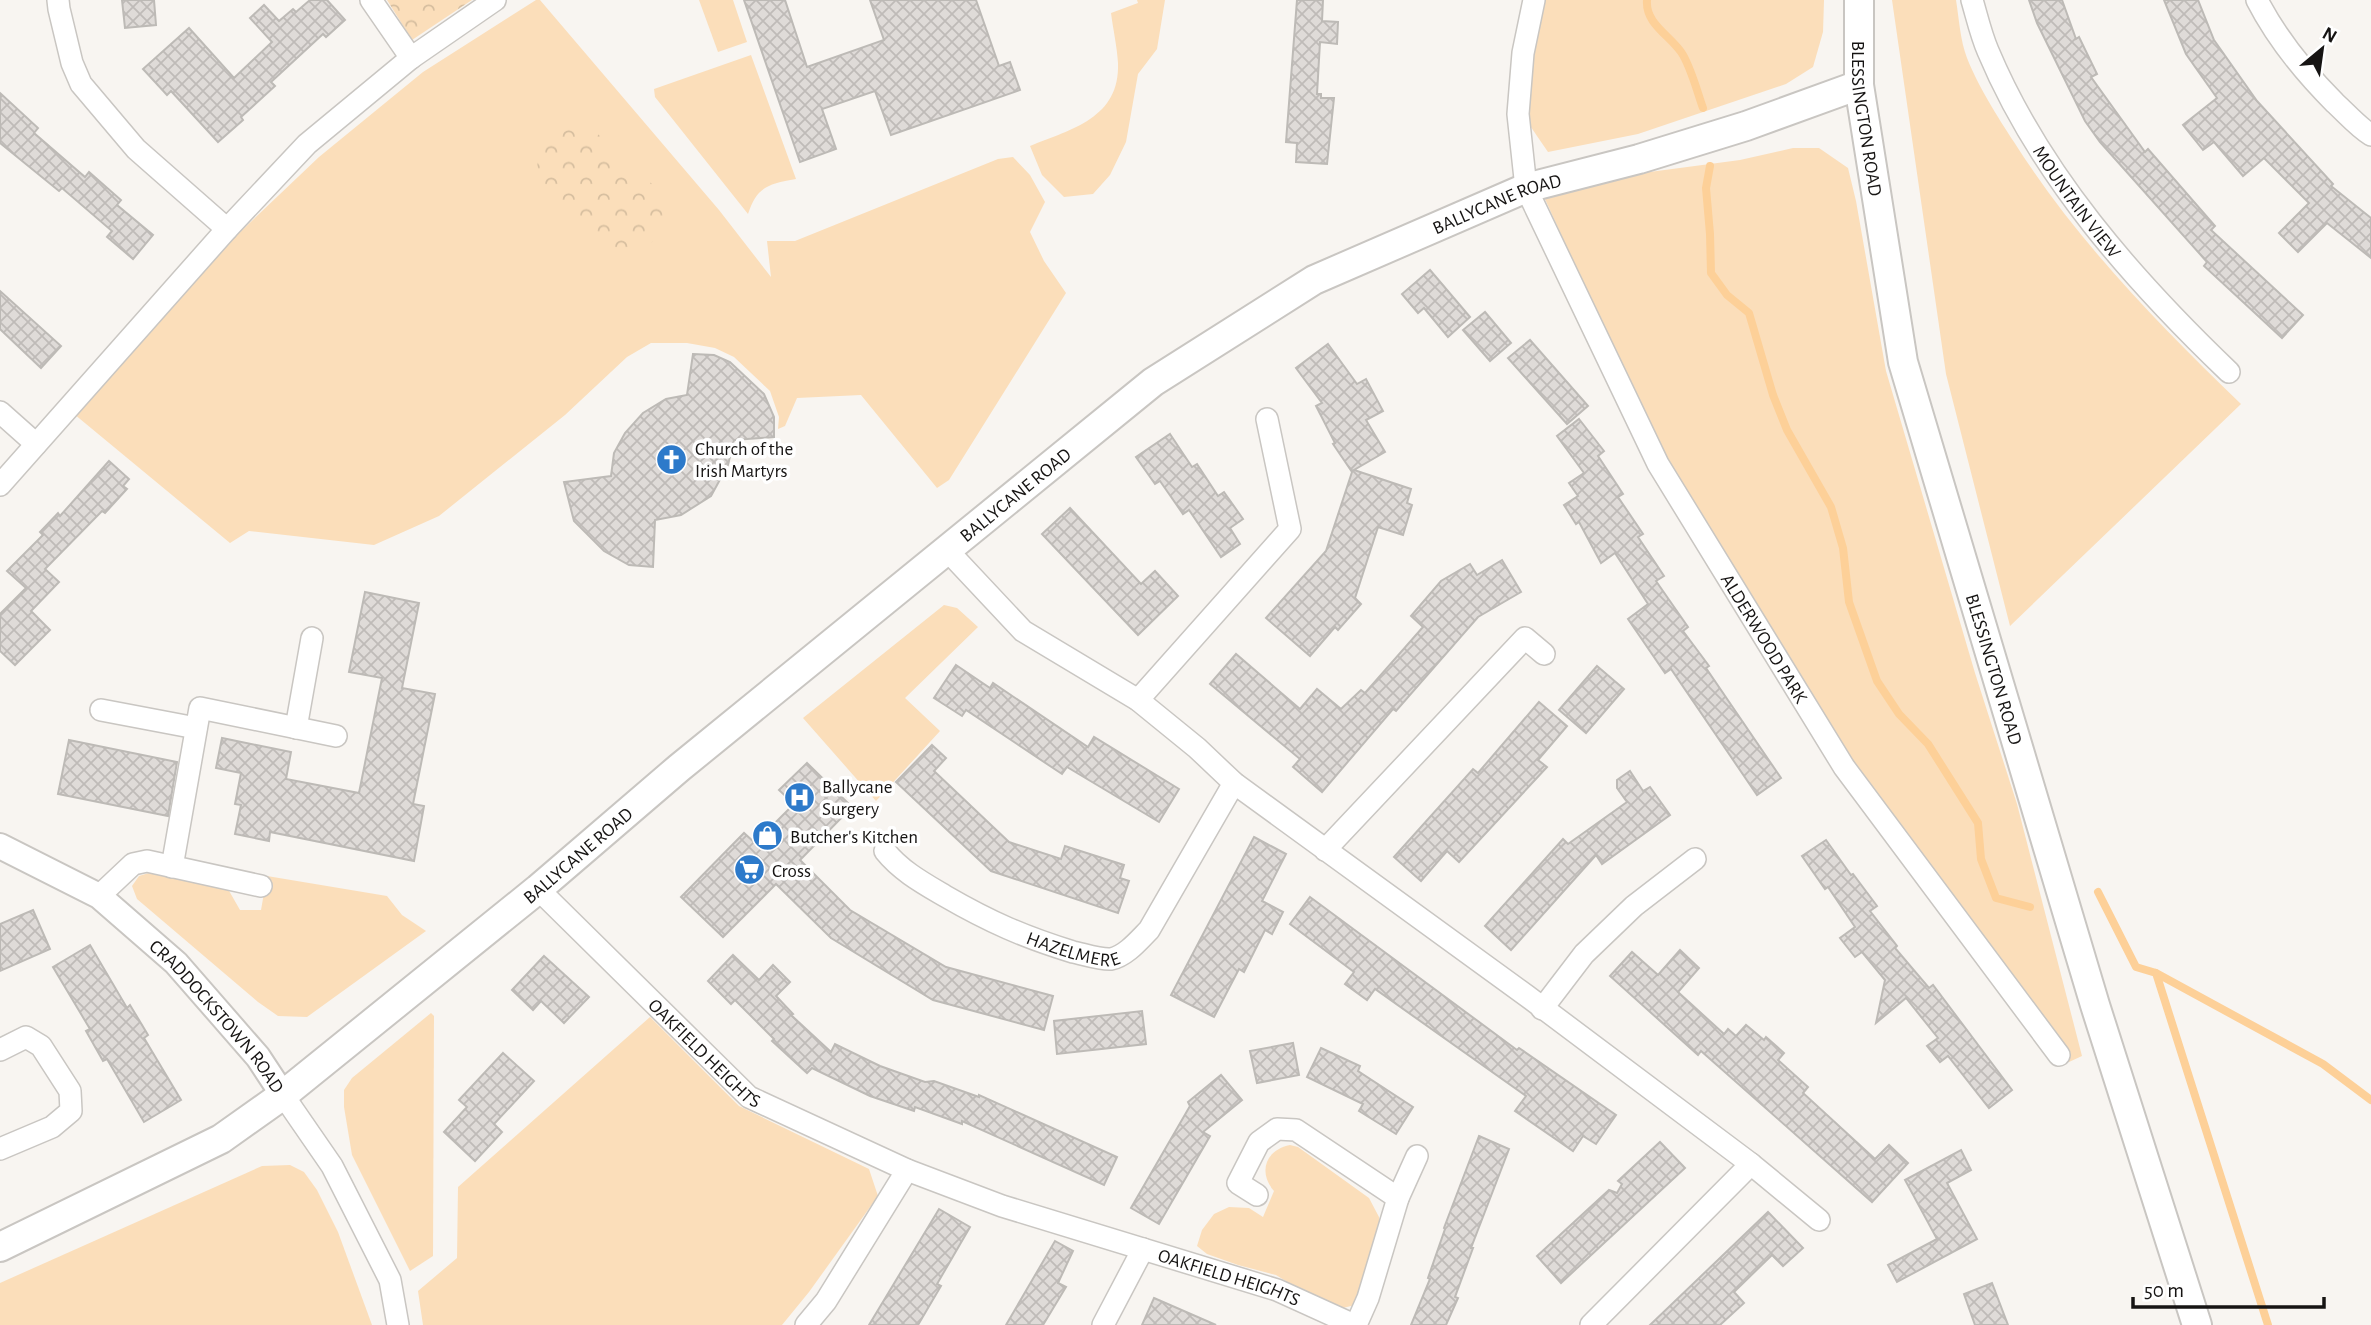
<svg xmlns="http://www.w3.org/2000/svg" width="2371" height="1325" font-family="'Alegreya Sans',sans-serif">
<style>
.grass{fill:#fbdeba}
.park{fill:url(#park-crowns)}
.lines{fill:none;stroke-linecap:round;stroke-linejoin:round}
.stream{stroke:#fdd098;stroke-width:8}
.building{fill:url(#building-cross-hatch);stroke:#bdbab6;stroke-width:2}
.minor-casing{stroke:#c9c6c2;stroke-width:24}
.tertiary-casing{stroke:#c9c6c2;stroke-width:28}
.secondary-casing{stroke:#c9c6c2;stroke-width:32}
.minor{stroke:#fff;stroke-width:21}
.tertiary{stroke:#fff;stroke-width:24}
.secondary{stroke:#fff;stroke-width:28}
.labels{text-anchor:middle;stroke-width:7;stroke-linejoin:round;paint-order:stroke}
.street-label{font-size:19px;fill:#161413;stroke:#fff}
.poi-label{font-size:19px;fill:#161413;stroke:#fff;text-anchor:start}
</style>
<defs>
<pattern id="park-crowns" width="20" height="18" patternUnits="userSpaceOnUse" patternTransform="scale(1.75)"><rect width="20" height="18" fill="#fbdeba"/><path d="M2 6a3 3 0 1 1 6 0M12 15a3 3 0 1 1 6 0" fill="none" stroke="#d6be9f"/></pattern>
<pattern id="building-cross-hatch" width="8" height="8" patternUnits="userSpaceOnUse" patternTransform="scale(1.75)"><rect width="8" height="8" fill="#dfdbd8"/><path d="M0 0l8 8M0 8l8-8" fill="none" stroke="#bfbbb8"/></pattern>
</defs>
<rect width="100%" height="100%" fill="#f8f5f1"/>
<!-- grass -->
<g class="grass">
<polygon points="536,0 540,0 719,210 771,277 767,241 795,241 998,159 1013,157 1030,175 1045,202 1030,232 1044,261 1066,293 949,480 937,488 861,395 797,398 785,426 778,429 779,417 770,391 734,357 715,348 687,343 651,343 627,357 565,415 439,516 374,545 249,531 230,543 74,414 236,236 319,157 423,72"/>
<polygon points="699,0 733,0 747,42 718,52"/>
<path d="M1137 0H1165L1157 49 1138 74 1126 142 1110 175 1093 194 1064 197 1042 175 1030 146C1072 129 1120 118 1118 63 1117 46 1113 29 1111 13L1138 3Z"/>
<polygon points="1538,0 1824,0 1823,32 1813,67 1786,84 1638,134 1548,152 1522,114"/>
<path d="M1892 0H1956C1959 18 1960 40 1967 58 1977 84 1998 118 2014 142 2077 241 2157 323 2241 404L2010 626 1946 374Z"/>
<path d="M751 55 796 179C769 184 757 186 748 214L655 97 654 89Z"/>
<polygon points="1793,148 1819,148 1848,168 1856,201 1886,371 1975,673 2017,804 2082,1056 2069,1062 1849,762 1663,461 1545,199 1642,173 1740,160"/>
<polygon points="944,605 957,608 978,627 905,698 940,731 876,801 803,718"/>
<polygon points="152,872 228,889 240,910 261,910 267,876 387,896 402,915 426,931 307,1017 278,1016 258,1002 137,899 132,886 139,876"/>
<polygon points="431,1013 434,1016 433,1256 410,1271 352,1155 344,1107 344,1090 352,1078"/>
<polygon points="650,1017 739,1106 869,1169 878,1196 809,1292 782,1325 423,1325 418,1291 457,1258 458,1187"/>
<path d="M1290 1145 1298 1147 1369 1198 1379 1217 1381 1229 1355 1305 1339 1309 1313 1298 1276 1275 1238 1265 1207 1254 1197 1246 1202 1230 1214 1214 1229 1207 1249 1208 1263 1217 1274 1191C1258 1173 1265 1150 1290 1145Z"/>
<polygon points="290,1165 304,1172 317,1190 338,1232 372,1325 0,1325 0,1283 262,1166"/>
</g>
<!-- park -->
<g class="park">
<polygon points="387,0 472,0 412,40"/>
<path d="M581 126C607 136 610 145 621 169 652 178 691 205 657 238 649 246 633 251 622 256 597 247 579 242 579 211 568 208 552 203 544 194 540 188 539 179 538 172 534 143 554 129 581 126Z"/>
</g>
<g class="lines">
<!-- stream -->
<g class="stream">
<path d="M1647 0C1645 25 1672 36 1683 55 1692 71 1697 91 1703 108"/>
<polyline points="1710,166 1706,188 1710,234 1711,273 1727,295 1749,313 1773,395 1787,430 1831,507 1843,548 1849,602 1877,681 1899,714 1928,744 1978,823 1981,859 1996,898 2030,907"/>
<polyline points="2098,892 2136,967 2156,973 2268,1325"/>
<polyline points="2156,973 2323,1064 2371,1100"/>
</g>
</g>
<!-- building -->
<g class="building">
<polygon points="122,0 154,0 156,25 125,28"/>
<polygon points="310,0 327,0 345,20 326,37 323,34 271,82 275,86 241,117 243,120 218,142 171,91 167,95 143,69 189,28 234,78 272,42 250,18 264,5 279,21 293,9 296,12"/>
<polygon points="744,0 785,0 807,67 884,40 870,0 976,0 999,66 1010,62 1020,90 891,135 875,91 822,109 836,149 800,162"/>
<polygon points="1297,0 1323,0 1322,21 1338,22 1337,44 1320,42 1317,94 1321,94 1321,98 1334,98 1327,164 1296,162 1297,143 1286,142"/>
<polygon points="2029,0 2062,0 2076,39 2079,37 2097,74 2091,77 2145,152 2148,149 2215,226 2211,230 2303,315 2282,338 2204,266 2207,262 2100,142 2085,121 2037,23"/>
<polygon points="2164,0 2198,0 2214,40 2257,101 2333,184 2331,186 2371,218 2371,258 2327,223 2298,252 2279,233 2309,203 2264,158 2243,176 2214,142 2203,150 2183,125 2217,98 2186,54"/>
<polygon points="0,93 38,128 34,133 85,177 89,172 121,200 117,205 153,235 133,259 107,237 112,231 62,188 59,191 0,143"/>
<polygon points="1430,270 1470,317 1448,337 1424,308 1418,313 1402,294"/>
<polygon points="0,291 61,346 41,368 0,329"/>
<polygon points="1485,312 1511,343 1490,361 1463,330"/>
<polygon points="1530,340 1588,406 1567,424 1508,358"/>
<polygon points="1328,344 1357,384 1366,379 1383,411 1366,420 1385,452 1354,470 1411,489 1407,503 1412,505 1403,535 1378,527 1355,598 1361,604 1338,630 1335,627 1310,656 1266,618 1326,551 1352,472 1333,444 1335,443 1316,406 1322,403 1296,368"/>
<polygon points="693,354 714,355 730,362 764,394 774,417 774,437 734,440 728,465 711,496 681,515 655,520 653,567 629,565 604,551 574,521 564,482 611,476 614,453 625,433 643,413 666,399 687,395"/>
<polygon points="1579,419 1604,451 1598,456 1623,494 1618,497 1643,534 1638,537 1664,576 1656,581 1688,627 1683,631 1709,666 1706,668 1781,778 1757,795 1671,669 1665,673 1628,619 1648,604 1615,553 1601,563 1579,522 1576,524 1564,505 1578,496 1569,483 1584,473 1557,436"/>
<polygon points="1170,434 1192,467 1197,464 1218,496 1224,492 1243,519 1230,528 1240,544 1221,557 1189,510 1183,514 1160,481 1155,484 1136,457"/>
<polygon points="109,461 129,479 123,486 127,489 105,513 102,511 45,569 59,582 31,611 50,630 15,665 0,651 0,614 26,588 7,571 43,535 40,532 58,513 60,516"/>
<polygon points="1070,508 1141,584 1155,571 1178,596 1138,635 1042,534"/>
<polygon points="1502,560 1521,592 1478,617 1396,711 1393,709 1322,792 1293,767 1300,759 1210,684 1236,654 1300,709 1317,689 1341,709 1361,690 1365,693 1423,627 1411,616 1441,581 1470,564 1477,575"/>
<polygon points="365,592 419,603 402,688 435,694 413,804 424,806 414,861 270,832 269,841 235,834 241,805 235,804 241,773 216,768 222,738 291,752 286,779 359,793 382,678 349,672"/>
<polygon points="956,665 990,688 993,683 1088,747 1094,737 1179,789 1159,822 1067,767 1062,774 966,710 962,716 934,698"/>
<polygon points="1597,666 1624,689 1586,733 1559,710"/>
<polygon points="1539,702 1567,726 1538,760 1547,767 1459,862 1447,851 1421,881 1394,857 1473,769 1478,773"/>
<polygon points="69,740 177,762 168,816 58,794"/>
<polygon points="932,745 946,758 934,771 1009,842 1061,859 1065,846 1124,865 1120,878 1129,881 1118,913 991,871 896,782"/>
<polygon points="807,763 852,807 800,860 850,910 946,967 1053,996 1044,1030 933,1000 831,938 776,884 723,937 681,897 744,833 755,843 794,804 779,790"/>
<polygon points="1630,771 1643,791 1650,787 1670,815 1602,864 1596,855 1511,950 1485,926 1563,839 1568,844 1627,802 1617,788 1617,780"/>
<polygon points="1254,837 1286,854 1262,901 1283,912 1272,934 1265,930 1244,972 1239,969 1214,1017 1171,995"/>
<polygon points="1826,840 1851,875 1853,874 1877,906 1870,911 1897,946 1895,948 1929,988 1933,985 2012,1090 1989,1108 1948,1056 1940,1062 1927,1046 1938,1038 1906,998 1876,1023 1885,980 1862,952 1855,957 1840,938 1855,927 1828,887 1825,889 1802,856"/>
<polygon points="1310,897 1517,1050 1519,1048 1616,1115 1596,1144 1583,1136 1573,1151 1515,1111 1526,1096 1375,989 1367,1000 1345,984 1354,972 1290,924"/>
<polygon points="33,910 50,949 0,971 0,924"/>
<polygon points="90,945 127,1008 130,1005 148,1035 144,1038 181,1100 144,1122 107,1059 103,1061 86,1031 90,1029 53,967"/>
<polygon points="1680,950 1699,968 1678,992 1724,1034 1728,1029 1736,1036 1746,1025 1764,1040 1766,1037 1784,1053 1778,1060 1808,1087 1803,1093 1875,1159 1889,1145 1908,1163 1872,1202 1701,1051 1698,1055 1610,976 1632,952 1658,975"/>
<polygon points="733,955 759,980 773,965 790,982 776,996 793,1014 791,1015 831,1052 835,1044 880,1066 925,1082 934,1081 979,1097 979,1095 1117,1157 1104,1185 962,1121 962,1124 915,1107 914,1111 870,1096 812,1068 807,1073 772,1041 774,1039 735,1000 731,1004 708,981"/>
<polygon points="544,956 589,997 564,1023 541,1001 533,1010 512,990"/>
<polygon points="1142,1011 1146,1044 1057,1054 1054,1021"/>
<polygon points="1293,1043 1299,1075 1257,1083 1250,1051"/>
<polygon points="1321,1048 1360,1066 1358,1071 1413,1107 1396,1134 1359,1111 1363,1104 1307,1077"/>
<polygon points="503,1053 534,1081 494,1124 502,1132 475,1161 444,1132 467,1107 459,1100"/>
<polygon points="1221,1075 1242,1100 1203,1132 1210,1136 1159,1224 1131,1208 1190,1106 1188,1102"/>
<polygon points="1479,1136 1509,1149 1471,1248 1473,1248 1455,1297 1458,1298 1446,1325 1411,1325 1430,1279 1428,1278 1445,1229 1444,1228"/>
<polygon points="1660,1142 1685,1168 1561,1283 1537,1256 1609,1190 1617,1193 1622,1184 1618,1181"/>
<polygon points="1961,1150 1971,1170 1947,1183 1977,1239 1897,1282 1888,1265 1937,1239 1905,1180"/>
<polygon points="939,1209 970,1227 937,1284 941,1286 918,1325 869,1325"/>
<polygon points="1768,1212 1803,1248 1783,1266 1772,1255 1734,1292 1744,1303 1720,1325 1650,1325"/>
<polygon points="1055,1241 1073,1251 1058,1283 1066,1287 1043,1325 1006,1325"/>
<polygon points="1992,1283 2008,1325 1975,1325 1964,1294"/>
<polygon points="1154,1298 1216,1325 1142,1325"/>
</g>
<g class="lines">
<defs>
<g id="minor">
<polyline points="58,0 59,9 72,63 81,84 136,149 227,229"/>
<polyline points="371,0 411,58"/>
<path id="s1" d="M1534 0 1523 53 1518 114 1526 188 1658 464 1844 767 2059 1055"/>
<path id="s2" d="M1972 0C1977 17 1981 35 1988 51 2040 175 2133 280 2229 372"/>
<path d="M2257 0C2277 39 2304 72 2335 103 2347 114 2357 126 2371 135"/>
<polyline points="0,412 36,444"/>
<polyline points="0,485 227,229 307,144 411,58 495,0"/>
<polyline points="946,549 1023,631 1138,700 1197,748 1234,783 1527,996 1751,1164 1819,1220"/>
<polyline points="1138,700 1290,529 1267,419"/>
<polyline points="101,710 196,728"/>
<polyline points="296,728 312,638"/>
<polyline points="1325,850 1525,638 1544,654"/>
<path id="s3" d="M885 851C901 871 923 883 945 896 990 922 1024 937 1073 952 1083 954 1101 960 1111 959 1126 956 1139 940 1149 930L1234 783"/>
<polyline points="172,867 200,708 336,736"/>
<path id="s4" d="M538 889 749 1097 907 1170 1002 1206 1277 1290 1354 1325"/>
<polyline points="99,896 133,864 147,861 261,886"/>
<polyline points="1542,1009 1584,954 1634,906 1695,859"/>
<polyline points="0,1050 26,1037 41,1046 70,1091 71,1111 52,1127 0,1149"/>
<polyline points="283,1095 332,1166 390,1280 398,1325"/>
<polyline points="1257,1195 1238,1183 1259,1142 1277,1129 1296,1130 1398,1198"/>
<polyline points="806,1325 826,1301 907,1170"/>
<polyline points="1103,1325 1143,1249"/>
<polyline points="1356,1325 1368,1298 1398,1198 1417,1156"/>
<polyline points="1591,1325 1751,1164"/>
</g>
<g id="tertiary">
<path id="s5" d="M0 846 99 896 176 963 258 1057 283 1095"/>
</g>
<g id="secondary">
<path id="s6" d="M1859 0V85L1903 362 2095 1005 2197 1325"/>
<path id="s7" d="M0 1247 221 1139 283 1095 538 889 679 768 1153 382 1314 280 1526 188 1639 159 1746 126 1859 85"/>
</g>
</defs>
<!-- minor casing -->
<use href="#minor" class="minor-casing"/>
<!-- tertiary casing -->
<use href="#tertiary" class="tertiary-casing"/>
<!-- secondary casing -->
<use href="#secondary" class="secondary-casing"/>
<!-- minor -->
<use href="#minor" class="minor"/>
<!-- tertiary -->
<use href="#tertiary" class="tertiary"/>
<!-- secondary -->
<use href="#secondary" class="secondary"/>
</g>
<!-- icons -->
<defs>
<symbol id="church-disc" viewBox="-11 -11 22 22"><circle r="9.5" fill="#2d7aca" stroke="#fff"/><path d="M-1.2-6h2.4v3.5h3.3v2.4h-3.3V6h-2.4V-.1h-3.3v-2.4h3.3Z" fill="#fff"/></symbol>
<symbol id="hospital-disc" viewBox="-11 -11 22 22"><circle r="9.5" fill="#2d7aca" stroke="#fff"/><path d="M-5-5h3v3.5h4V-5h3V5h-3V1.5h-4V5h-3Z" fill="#fff"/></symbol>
<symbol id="shop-disc" viewBox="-11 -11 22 22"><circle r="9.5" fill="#2d7aca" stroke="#fff"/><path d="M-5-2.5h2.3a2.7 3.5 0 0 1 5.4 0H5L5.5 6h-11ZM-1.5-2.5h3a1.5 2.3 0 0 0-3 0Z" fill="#fff"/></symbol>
<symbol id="supermarket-disc" viewBox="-11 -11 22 22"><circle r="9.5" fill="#2d7aca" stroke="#fff"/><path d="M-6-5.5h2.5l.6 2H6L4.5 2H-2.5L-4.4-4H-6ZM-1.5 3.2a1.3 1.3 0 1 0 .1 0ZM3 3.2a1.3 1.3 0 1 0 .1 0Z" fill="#fff"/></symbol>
</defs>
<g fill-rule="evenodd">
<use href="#church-disc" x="654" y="442" width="35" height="35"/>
<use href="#hospital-disc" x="782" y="780" width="35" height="35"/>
<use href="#shop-disc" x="750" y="818" width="35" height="35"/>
<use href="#supermarket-disc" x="732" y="852" width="35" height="35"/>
</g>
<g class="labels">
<!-- street labels -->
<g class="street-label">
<text dy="7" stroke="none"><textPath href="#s6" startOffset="119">BLESSINGTON ROAD</textPath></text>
<text dy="7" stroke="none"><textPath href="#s2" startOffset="229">MOUNTAIN VIEW</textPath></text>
<text dy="7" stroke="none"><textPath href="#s7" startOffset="1836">BALLYCANE ROAD</textPath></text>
<text dy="7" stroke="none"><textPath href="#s7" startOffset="1269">BALLYCANE ROAD</textPath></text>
<text dy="7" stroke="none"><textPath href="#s1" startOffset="700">ALDERWOOD PARK</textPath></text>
<text dy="7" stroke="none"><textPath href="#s6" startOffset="686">BLESSINGTON ROAD</textPath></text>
<text dy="7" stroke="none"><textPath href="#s7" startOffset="702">BALLYCANE ROAD</textPath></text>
<text dy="7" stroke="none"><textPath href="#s3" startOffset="215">HAZELMERE</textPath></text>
<text dy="7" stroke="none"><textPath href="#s5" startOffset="280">CRADDOCKSTOWN ROAD</textPath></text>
<text dy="7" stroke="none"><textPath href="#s4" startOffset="234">OAKFIELD HEIGHTS</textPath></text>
<text dy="7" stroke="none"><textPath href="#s4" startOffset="810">OAKFIELD HEIGHTS</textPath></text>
</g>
<!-- poi labels -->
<g class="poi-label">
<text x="695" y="455">Church of the<tspan x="695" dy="22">Irish Martyrs</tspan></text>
<text x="822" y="793">Ballycane<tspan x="822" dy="22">Surgery</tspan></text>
<text x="790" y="843">Butcher's Kitchen</text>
<text x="772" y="877">Cross</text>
</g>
</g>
<!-- north arrow -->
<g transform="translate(2322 49) rotate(29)" stroke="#ffffff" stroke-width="5" paint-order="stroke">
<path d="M0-5L12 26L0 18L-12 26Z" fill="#161413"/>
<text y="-10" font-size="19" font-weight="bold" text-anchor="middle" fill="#161413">N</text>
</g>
<!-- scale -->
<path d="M2133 1297v10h191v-10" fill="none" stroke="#161413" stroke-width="3.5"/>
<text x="2144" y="1297" font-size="21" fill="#161413" stroke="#ffffff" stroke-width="5" paint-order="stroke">50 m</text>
</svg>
